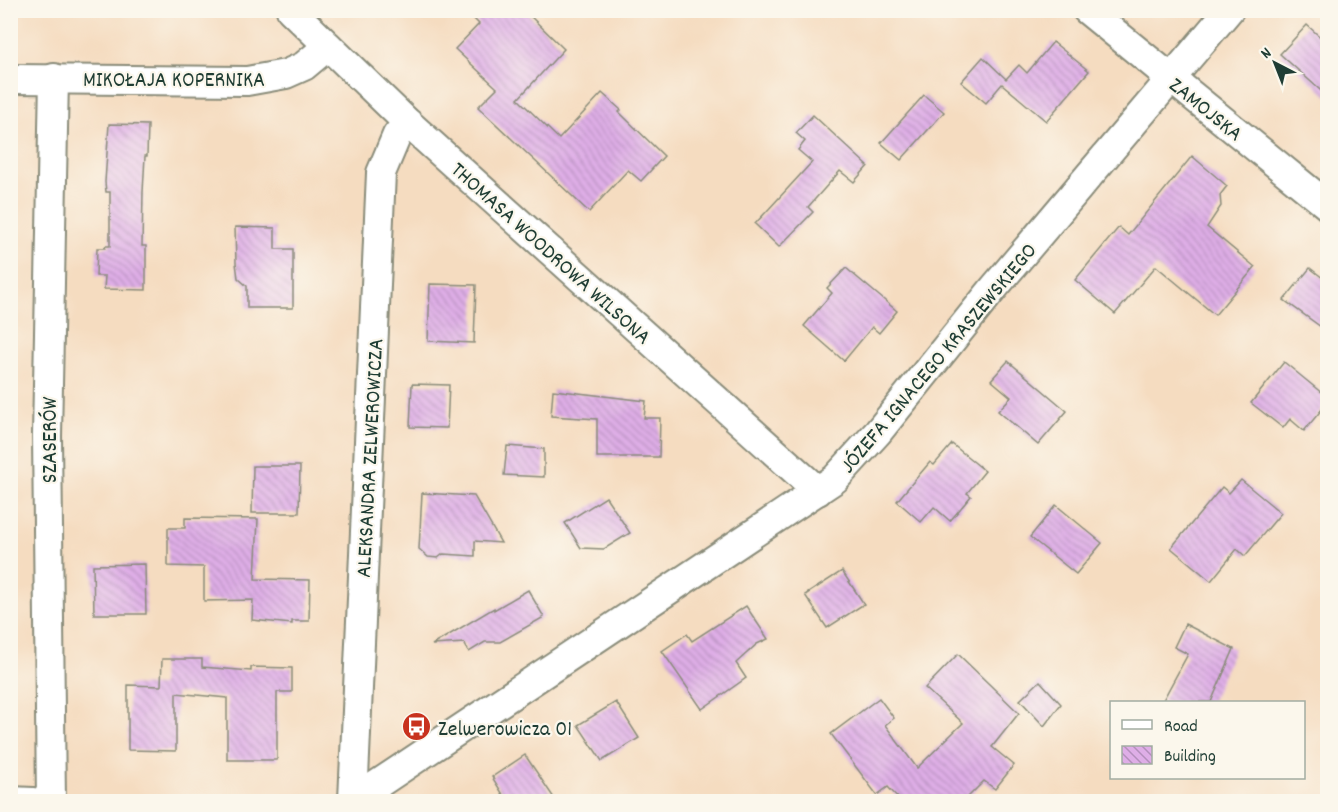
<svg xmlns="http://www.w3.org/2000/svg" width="1338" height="812" font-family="Dekko,sans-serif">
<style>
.building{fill:url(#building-back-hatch)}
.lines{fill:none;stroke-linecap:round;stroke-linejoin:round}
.street-casing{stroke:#8a8c7a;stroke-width:32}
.street{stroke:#fff;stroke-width:28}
.labels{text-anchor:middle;stroke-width:4.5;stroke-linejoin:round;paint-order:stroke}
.street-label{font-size:22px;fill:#1f3d34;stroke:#fbf7ec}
.poi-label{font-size:22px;fill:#1f3d34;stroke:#fbf7ec;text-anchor:start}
</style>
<defs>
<pattern id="building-back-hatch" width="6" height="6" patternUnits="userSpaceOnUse" patternTransform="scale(1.5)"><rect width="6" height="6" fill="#dfaee7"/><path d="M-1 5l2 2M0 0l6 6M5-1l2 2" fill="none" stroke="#b48fbc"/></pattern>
</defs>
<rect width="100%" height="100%" fill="#fbf7ec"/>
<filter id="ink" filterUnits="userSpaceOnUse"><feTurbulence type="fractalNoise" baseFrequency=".0167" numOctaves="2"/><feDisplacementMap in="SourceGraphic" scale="12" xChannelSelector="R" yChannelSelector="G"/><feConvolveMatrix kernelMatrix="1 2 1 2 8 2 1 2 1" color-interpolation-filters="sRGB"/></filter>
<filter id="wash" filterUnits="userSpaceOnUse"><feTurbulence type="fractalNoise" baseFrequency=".008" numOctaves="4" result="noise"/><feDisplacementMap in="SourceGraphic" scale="24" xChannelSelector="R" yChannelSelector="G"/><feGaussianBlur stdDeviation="1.35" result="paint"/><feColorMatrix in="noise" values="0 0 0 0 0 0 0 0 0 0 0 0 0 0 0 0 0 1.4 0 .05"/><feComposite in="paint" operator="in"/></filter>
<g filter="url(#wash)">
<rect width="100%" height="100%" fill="#f5dcc0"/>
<g id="blocks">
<!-- building -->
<g class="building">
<polygon points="465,10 524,10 564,49 518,99 559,139 602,93 621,110 619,112 664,156 641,181 628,170 589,212 478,107 497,88 455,49 479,24"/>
<polygon points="1307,25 1328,44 1328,97 1280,54"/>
<polygon points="1053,42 1089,71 1046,121 1002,84 986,103 961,82 983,57 1006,79 1019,65 1027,73"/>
<polygon points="924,95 944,112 901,160 881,143"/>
<polygon points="813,115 868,166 854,182 840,171 808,207 813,212 779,247 755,224 812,162 798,150 805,141 796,133"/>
<polygon points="109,124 148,125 147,156 145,156 143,192 142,246 146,246 146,290 104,289 105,276 96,276 97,248 105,248 106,246 110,246 110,192 106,192 105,182"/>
<polygon points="1192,156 1227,186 1220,195 1221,206 1207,227 1255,267 1215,315 1156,266 1115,314 1075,280 1119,227 1128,235"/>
<polygon points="235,227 275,228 275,249 293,249 293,308 247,308 247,286 238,278 236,263"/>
<polygon points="846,268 897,311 879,333 872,327 844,361 804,326 832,293 827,288"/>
<polygon points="1310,268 1328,282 1328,332 1284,300"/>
<polygon points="430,284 476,285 474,343 428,341"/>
<polygon points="1008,361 1067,411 1038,445 998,411 1011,397 991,380"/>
<polygon points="1284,362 1328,398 1328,402 1304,431 1290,419 1283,428 1251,403"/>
<polygon points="412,384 449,385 447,428 410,427"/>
<polygon points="553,390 646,401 644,418 660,418 659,457 597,457 597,419 551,416"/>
<polygon points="952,444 985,471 967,493 971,496 950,521 934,507 921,522 897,501 930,462 934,465"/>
<polygon points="507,446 544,449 544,477 504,475"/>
<polygon points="253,466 300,466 299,513 252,513"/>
<polygon points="1241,480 1281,513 1245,556 1237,549 1211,581 1171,548 1222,487 1229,493"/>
<polygon points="422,493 474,496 501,543 475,541 475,556 443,554 438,558 428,557 419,549"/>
<polygon points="606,497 630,533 604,549 581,548 565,523"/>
<polygon points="1056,505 1102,543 1076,574 1030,537"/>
<polygon points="185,518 258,519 255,579 310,580 309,621 292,621 292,624 252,620 253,600 204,601 204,567 168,566 168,528 185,528"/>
<polygon points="145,564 146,614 94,614 93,565"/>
<polygon points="842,571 864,604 827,628 805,595"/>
<polygon points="528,590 544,617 500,642 485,642 469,652 464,643 432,645 494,608 494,610"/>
<polygon points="746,606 768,639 757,644 736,663 746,678 702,709 662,651 687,634 692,641"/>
<polygon points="1185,624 1234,649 1211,702 1162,702 1188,654 1174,647"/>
<polygon points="958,654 1019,713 992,747 1014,765 995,789 984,781 966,799 959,799 956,801 901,801 888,787 877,795 831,734 879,698 894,718 885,725 917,768 963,723 925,688"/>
<polygon points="162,659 202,659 202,667 251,671 251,667 292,668 292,692 277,692 277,760 227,760 227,698 176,693 176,751 128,750 128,685 161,686"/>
<polygon points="1040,681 1061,704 1044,726 1020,700"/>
<polygon points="616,702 639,738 602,761 578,725"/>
<polygon points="525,755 556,801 507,801 492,777"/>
</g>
</g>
</g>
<g filter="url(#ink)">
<use href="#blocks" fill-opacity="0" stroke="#8a8c7a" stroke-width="1.5"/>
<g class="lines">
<defs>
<g id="street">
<polyline points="291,10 408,123 818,491"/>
<polyline points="1087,10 1328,206"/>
<polyline points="10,79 247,81 286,74 304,66 328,46"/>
<polyline points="353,800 381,173 397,135 408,123"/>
<polyline points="10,801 33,802"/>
<polyline points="51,802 47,436 54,78"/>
<polyline points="351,802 835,479 878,432 993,289 1229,10"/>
</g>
</defs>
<!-- street casing -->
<use href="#street" class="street-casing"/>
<!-- street -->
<use href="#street" class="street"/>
</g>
</g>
<!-- icons -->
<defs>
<symbol id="bus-disc" viewBox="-11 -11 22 22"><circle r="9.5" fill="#c8321e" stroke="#fbf7ec"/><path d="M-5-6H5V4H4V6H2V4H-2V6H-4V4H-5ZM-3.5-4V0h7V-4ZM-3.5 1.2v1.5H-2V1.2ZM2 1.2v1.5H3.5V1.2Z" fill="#fff"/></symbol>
</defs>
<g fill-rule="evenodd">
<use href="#bus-disc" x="400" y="710" width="33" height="33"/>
</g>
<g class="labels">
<!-- street labels -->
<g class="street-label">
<text x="174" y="86">MIKOŁAJA KOPERNIKA</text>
<text transform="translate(1207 108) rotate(39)" y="8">ZAMOJSKA</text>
<text transform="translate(552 252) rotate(42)" y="8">THOMASA WOODROWA WILSONA</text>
<text transform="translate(937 357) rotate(-50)" y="8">JÓZEFA IGNACEGO KRASZEWSKIEGO</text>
<text transform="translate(48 440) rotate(-90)" y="8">SZASERÓW</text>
<text transform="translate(368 458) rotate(-87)" y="8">ALEKSANDRA ZELWEROWICZA</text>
</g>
<!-- poi labels -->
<g class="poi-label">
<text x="438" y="735">Zelwerowicza 01</text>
</g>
</g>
<!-- margin -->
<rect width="1338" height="812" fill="none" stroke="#fbf7ec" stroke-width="36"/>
<!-- legend -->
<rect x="1110" y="701" width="195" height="78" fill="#fbf7ec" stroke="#a3ada2" stroke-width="1.5"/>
<rect x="1122" y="720" width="30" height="9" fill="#ffffff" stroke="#a3ada2" stroke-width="1.5"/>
<text x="1164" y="731" font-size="18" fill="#1f3d34">Road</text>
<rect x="1122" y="746" width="30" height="18" fill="url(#building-back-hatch)" stroke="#a3ada2" stroke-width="1.5"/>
<text x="1164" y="761" font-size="18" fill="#1f3d34">Building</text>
<!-- north arrow -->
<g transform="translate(1275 63) rotate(318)" stroke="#fbf7ec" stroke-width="4.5" paint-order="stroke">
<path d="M0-4.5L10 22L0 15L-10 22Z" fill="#1f3d34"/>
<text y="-9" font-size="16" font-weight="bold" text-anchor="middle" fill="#1f3d34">N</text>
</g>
</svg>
